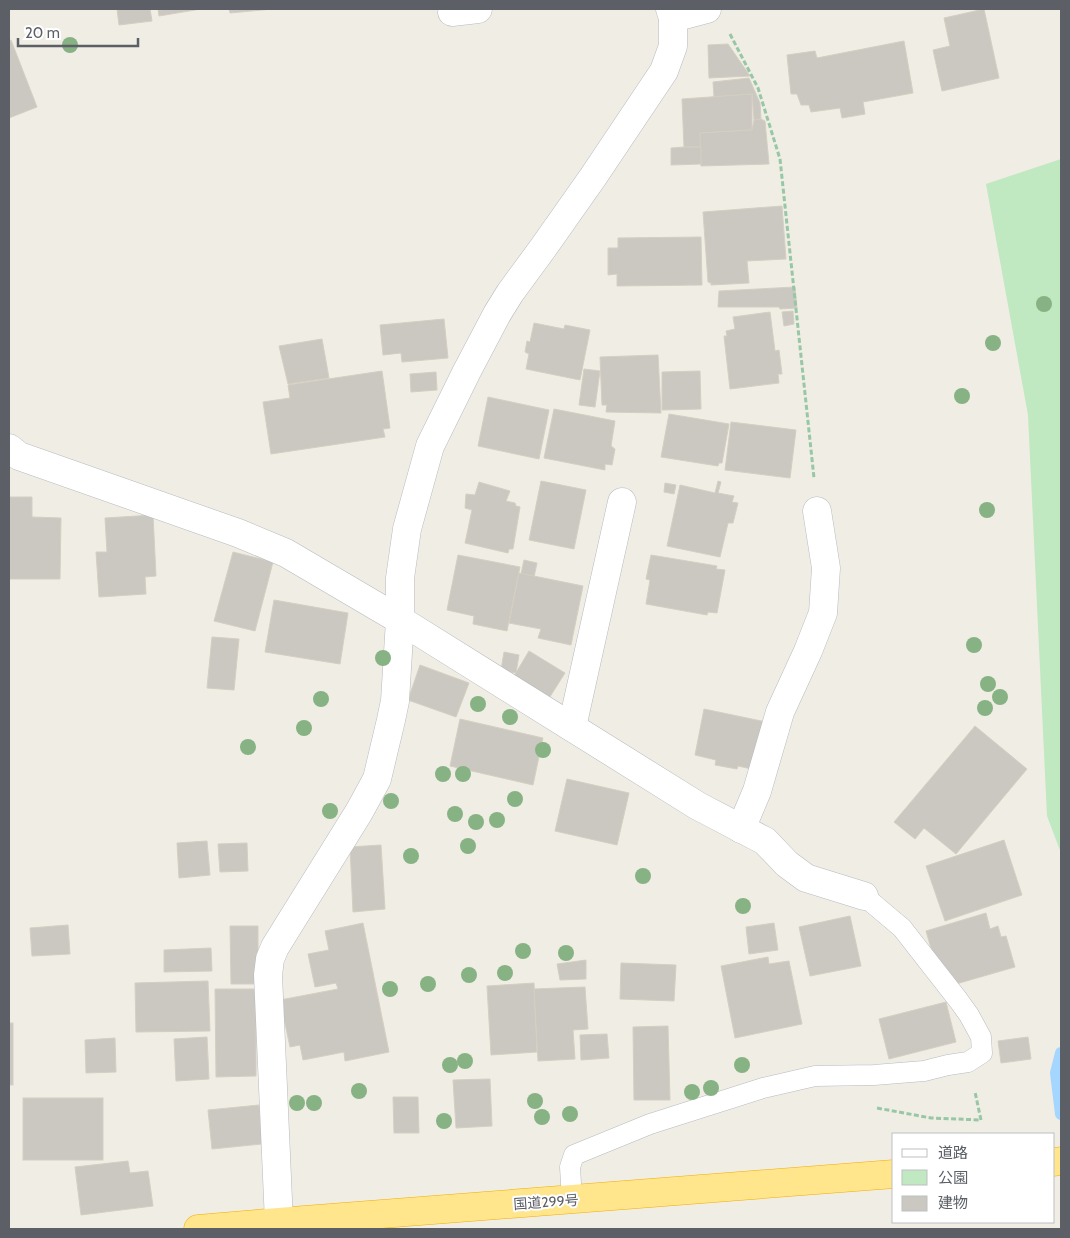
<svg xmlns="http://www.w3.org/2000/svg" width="1070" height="1238" font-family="Cabin,'Noto Sans JP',sans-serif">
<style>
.green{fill:#c0e8c1}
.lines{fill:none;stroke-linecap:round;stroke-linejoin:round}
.stream{stroke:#a5d6ff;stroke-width:12}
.building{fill:#cbc8c1;stroke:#d5cfc2}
.lane-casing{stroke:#b7babf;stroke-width:21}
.street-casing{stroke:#b7babf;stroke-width:29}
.highway-casing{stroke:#f4ae00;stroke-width:29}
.path{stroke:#97c7a6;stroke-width:3;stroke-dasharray:5 2.5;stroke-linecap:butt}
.lane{stroke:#fff;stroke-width:20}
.street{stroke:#fff;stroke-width:28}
.highway{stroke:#ffe58c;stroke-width:28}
.tree{fill:#86b284}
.labels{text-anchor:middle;stroke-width:4;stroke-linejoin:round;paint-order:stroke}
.street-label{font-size:14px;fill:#5c6066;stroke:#fff}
</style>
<rect width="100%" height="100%" fill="#f0ede4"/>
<!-- green -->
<polygon class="green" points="1061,159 1061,853 1047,816 1028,415 986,184"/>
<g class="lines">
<!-- stream -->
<polyline class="stream" points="1061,1053 1056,1073 1061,1114"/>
</g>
<!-- building -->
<g class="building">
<polygon points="117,9 150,9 152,21 119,25"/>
<polygon points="158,9 201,9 159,16"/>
<polygon points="229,9 273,9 230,13"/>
<polygon points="984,9 999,78 942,91 933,50 950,46 944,18"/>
<polygon points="11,40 37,107 9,118 9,41"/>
<polygon points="904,41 913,93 863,102 865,114 842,118 840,108 811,112 809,105 801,105 797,94 791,94 787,55 815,51 817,58"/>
<polygon points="728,44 750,76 709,78 708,45"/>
<polygon points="749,78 760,103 761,119 754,120 752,94 714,97 713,82"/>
<polygon points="752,94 752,130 700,133 701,147 684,147 682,99"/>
<polygon points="761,119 765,121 769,164 701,166 700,133 752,130 754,120"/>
<polygon points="684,147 701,147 701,164 671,165 671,148"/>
<polygon points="782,206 786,259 747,261 749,283 711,285 711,283 708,282 703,212"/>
<polygon points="701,237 702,285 617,286 617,274 608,275 608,248 618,248 618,238"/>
<polygon points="795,287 797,308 780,309 779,307 718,307 719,291"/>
<polygon points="793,311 794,324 784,326 782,312"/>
<polygon points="770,312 775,351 779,350 782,374 778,374 779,383 730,389 724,336 727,336 726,331 735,329 733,317"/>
<polygon points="444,319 448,358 402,362 401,353 383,355 380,325"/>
<polygon points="534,323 564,329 565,325 590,330 580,380 526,369 529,354 525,352 527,341 530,342"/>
<polygon points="322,339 329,378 288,384 279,346"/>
<polygon points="658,355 661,413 606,412 607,405 602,405 600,357"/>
<polygon points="584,369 600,371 595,407 579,405"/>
<polygon points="382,371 390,428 383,429 385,437 271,454 263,402 290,398 288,385"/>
<polygon points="700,371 701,409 662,410 662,372"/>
<polygon points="436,372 437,390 411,392 410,374"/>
<polygon points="488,397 549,410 539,459 478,446"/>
<polygon points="554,409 615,421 611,446 615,449 612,465 605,464 605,470 544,458"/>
<polygon points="669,414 729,424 722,463 719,463 718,466 661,457"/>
<polygon points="731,422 796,430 790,478 725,470"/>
<polygon points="541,481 586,490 574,549 529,540"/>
<polygon points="718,481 721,482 718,493 734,496 732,502 738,503 733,523 728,523 720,557 667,546 680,485 715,493"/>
<polygon points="479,482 510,491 506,501 515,503 516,506 520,507 513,549 509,549 508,553 465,543 472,510 465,508 466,494 475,495"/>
<polygon points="665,483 676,485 674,494 664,492"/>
<polygon points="9,497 32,497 32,517 61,518 60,579 9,579"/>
<polygon points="153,515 156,576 145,577 146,594 99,597 96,552 107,552 105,518"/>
<polygon points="233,552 273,562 255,631 214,621"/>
<polygon points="458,555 520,567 507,631 473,624 474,616 447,610"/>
<polygon points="651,555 717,566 716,569 725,570 717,613 708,612 707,615 646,604 650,580 646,579"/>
<polygon points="524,560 537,563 534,577 521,574"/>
<polygon points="519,573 583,586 571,645 538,638 541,629 509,623"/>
<polygon points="274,600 348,613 340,664 265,652"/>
<polygon points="212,637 239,639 234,690 207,688"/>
<polygon points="529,651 565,673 546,703 511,681"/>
<polygon points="504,652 519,655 516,673 501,670"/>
<polygon points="420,665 469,683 456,717 408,700"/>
<polygon points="704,709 766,722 756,770 738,766 737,769 715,765 716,760 695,755"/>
<polygon points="460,719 543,738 533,785 450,766"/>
<polygon points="975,726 1027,769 956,854 924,828 915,839 894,822"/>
<polygon points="567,779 629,793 617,845 555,831"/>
<polygon points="1004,840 1022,895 945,921 926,866"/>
<polygon points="207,841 210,875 179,878 177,843"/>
<polygon points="247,843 248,871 220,872 218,844"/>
<polygon points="381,845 385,909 353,912 350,847"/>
<polygon points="986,913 990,929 998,926 1001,937 1006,936 1015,967 956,984 937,969 926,931"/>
<polygon points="850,916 861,966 810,976 799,927"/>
<polygon points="363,923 389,1052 345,1061 344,1052 303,1060 300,1045 290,1047 280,1000 338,989 336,983 315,987 308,954 329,950 325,931"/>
<polygon points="774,923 778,950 749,954 746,927"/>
<polygon points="68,925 70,954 32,956 30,928"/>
<polygon points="230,926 258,926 258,984 231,984"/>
<polygon points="211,948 212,971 164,972 164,950"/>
<polygon points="768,957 769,964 789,961 802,1024 735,1038 721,966"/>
<polygon points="586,960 586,979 560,980 557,964"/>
<polygon points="621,963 676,965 674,1001 620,999"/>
<polygon points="208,981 210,1031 136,1032 135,983"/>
<polygon points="534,983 537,1052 491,1055 487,986"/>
<polygon points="585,987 588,1029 573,1030 575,1059 538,1061 534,989"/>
<polygon points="215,989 256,989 256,1076 216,1077"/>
<polygon points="946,1002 956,1042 889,1059 879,1019"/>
<rect x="9" y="1023" width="4" height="62"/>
<polygon points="668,1026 670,1100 634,1100 633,1027"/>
<polygon points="607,1034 609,1058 581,1060 580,1035"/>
<polygon points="207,1037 209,1079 176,1081 174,1039"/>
<polygon points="1028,1037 1031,1059 1001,1063 998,1041"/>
<polygon points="115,1038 116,1072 86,1073 85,1040"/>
<polygon points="490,1079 492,1126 456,1128 453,1080"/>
<polygon points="393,1097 418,1097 419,1133 394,1133"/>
<rect x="23" y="1098" width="80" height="62"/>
<polygon points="259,1105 262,1144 212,1149 208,1110"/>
<polygon points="128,1161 130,1173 148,1171 153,1206 81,1215 75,1167"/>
</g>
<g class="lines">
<defs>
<polyline id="lane" points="572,1200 570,1167 574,1155 650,1124 763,1088 815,1076 874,1075 924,1071 948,1065 968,1062 982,1053 981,1037 969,1015 959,1001 902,928 864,896"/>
<g id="street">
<polyline points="452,12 478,9"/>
<polyline points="673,18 707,9"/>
<polyline points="9,448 19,456 238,533 286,553 400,620 698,806 765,841 787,864 806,878 864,896"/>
<polyline points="572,727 622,502"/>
<polyline points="741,829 757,791 780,712 808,651 823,613 826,568 817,511"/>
<polyline points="279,1222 268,975 270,959 275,947 359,812 377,779 391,720 395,701 400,620 400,578 407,529 430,446 467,371 497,314 510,293 543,248 593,177 664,71 673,46 673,18 670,9"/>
</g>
<g id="highway">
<polyline points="1054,1162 1061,1161"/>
<polyline points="198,1229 279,1222 894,1174"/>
</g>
</defs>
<!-- lane casing -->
<use href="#lane" class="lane-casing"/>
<!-- street casing -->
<use href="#street" class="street-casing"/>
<!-- highway casing -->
<use href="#highway" class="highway-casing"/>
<!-- path -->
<g class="path">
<polyline points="730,34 758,88 780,159 814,478"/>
<polyline points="877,1108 931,1118 981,1120 975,1092"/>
</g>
<!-- lane -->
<use href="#lane" class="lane"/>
<!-- street -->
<use href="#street" class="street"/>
<!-- highway -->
<use href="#highway" class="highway"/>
</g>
<!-- trees -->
<g class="tree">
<circle cx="70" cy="45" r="8"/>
<circle cx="1044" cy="304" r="8"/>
<circle cx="993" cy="343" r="8"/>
<circle cx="962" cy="396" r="8"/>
<circle cx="987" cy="510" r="8"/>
<circle cx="974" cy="645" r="8"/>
<circle cx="383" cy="658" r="8"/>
<circle cx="988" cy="684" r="8"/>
<circle cx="1000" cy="697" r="8"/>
<circle cx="321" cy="699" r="8"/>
<circle cx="478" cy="704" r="8"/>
<circle cx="985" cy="708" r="8"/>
<circle cx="510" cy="717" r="8"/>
<circle cx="304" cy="728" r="8"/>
<circle cx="248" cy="747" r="8"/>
<circle cx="543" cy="750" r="8"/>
<circle cx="443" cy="774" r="8"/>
<circle cx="463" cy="774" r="8"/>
<circle cx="515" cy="799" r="8"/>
<circle cx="391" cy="801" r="8"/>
<circle cx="330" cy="811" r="8"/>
<circle cx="455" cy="814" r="8"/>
<circle cx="497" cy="820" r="8"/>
<circle cx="476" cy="822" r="8"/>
<circle cx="468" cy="846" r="8"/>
<circle cx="411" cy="856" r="8"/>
<circle cx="643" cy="876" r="8"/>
<circle cx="743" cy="906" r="8"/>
<circle cx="523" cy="951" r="8"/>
<circle cx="566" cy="953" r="8"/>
<circle cx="505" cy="973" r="8"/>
<circle cx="469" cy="975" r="8"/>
<circle cx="428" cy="984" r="8"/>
<circle cx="390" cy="989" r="8"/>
<circle cx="465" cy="1061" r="8"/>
<circle cx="450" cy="1065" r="8"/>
<circle cx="742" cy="1065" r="8"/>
<circle cx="711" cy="1088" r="8"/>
<circle cx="359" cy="1091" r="8"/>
<circle cx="692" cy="1092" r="8"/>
<circle cx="535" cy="1101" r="8"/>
<circle cx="297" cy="1103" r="8"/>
<circle cx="314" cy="1103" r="8"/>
<circle cx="570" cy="1114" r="8"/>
<circle cx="542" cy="1117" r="8"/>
<circle cx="444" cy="1121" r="8"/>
</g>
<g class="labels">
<!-- street labels -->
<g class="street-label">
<text transform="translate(546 1202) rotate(-4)" y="5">国道299号</text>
</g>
</g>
<!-- border -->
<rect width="1070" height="1238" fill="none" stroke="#5c6066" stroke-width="20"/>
<!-- legend -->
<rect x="892" y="1133" width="162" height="90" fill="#ffffff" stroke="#bebfc2"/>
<rect x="902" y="1149" width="25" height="8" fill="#ffffff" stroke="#bebfc2"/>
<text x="938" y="1158" font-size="15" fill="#5c6066">道路</text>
<rect x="902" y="1170" width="25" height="15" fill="#c0e8c1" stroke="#bebfc2"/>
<text x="938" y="1183" font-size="15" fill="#5c6066">公園</text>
<rect x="902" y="1196" width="25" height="15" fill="#cbc8c1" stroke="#bebfc2"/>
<text x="938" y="1208" font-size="15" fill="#5c6066">建物</text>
<!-- scale -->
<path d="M18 38v8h120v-8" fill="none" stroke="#5c6066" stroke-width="2.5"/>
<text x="25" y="38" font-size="15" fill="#5c6066" stroke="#ffffff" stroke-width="4" paint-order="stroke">20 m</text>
</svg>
